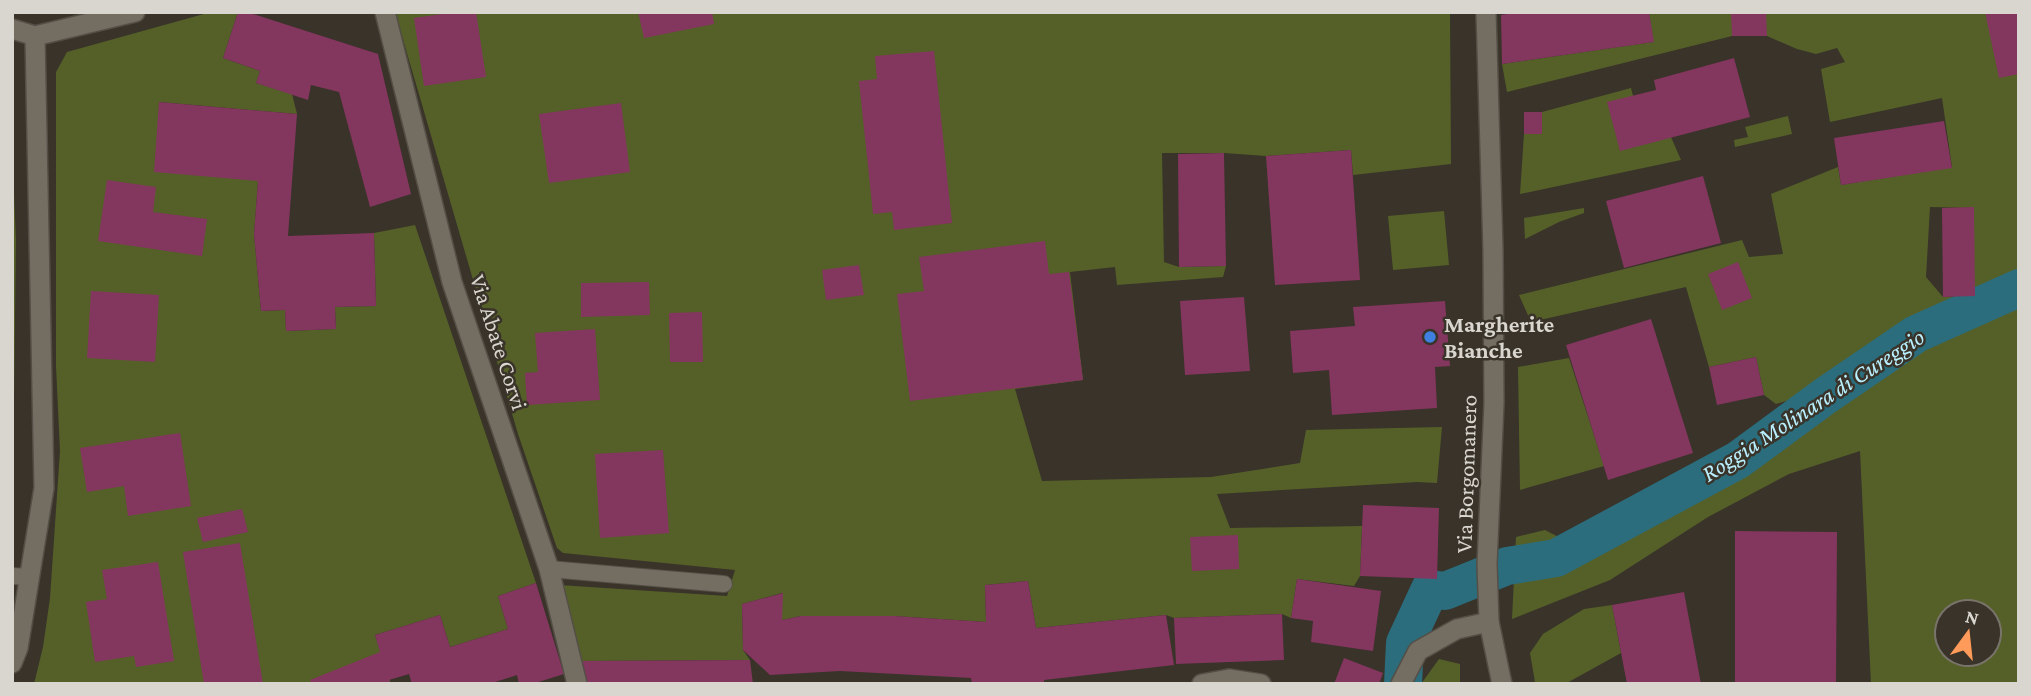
<svg xmlns="http://www.w3.org/2000/svg" width="2031" height="696" font-family="'Crimson Pro',serif">
<style>
.green{fill:#556029;fill-rule:evenodd}
.lines{fill:none;stroke-linecap:round;stroke-linejoin:round}
.canal{stroke:#2b6d7c;stroke-width:38}
.building{fill:#83365e}
.service-casing{stroke:#544f46;stroke-width:18}
.minor-casing{stroke:#544f46;stroke-width:22}
.secondary-casing{stroke:#544f46;stroke-width:22}
.service{stroke:#746d62;stroke-width:16}
.minor{stroke:#746d62;stroke-width:19}
.secondary{stroke:#746d62;stroke-width:19}
.shop-dot{fill:#3f7fe0;stroke:#393329;stroke-width:2.5}
.labels{text-anchor:middle;stroke-width:5;stroke-linejoin:round;paint-order:stroke}
.poi-label{font-size:23px;font-weight:bold;fill:#d9d5cf;stroke:#393329;text-anchor:start}
.street-label{font-size:23px;fill:#d9d5cf;stroke:#393329}
.water-label{font-size:24px;font-style:italic;fill:#b9effe;stroke:#393329}
</style>
<rect width="100%" height="100%" fill="#393329"/>
<!-- green -->
<g class="green">
<polygon points="211,12 238,12 223,58 260,71 256,83 292,94 297,114 160,102 258,181 254,234 261,311 285,310 286,331 336,329 335,307 376,306 374,233 415,225 536,583 498,596 508,629 450,647 440,615 375,635 391,684 34,684 43,647 50,598 60,451 56,366 56,72 67,52"/>
<polygon points="395,12 1450,12 1451,164 1353,175 1351,150 1266,156 1224,153 1162,153 1164,262 1179,267 1226,266 1223,277 1117,285 1115,267 1070,272 1083,380 1015,389 1042,481 1211,477 1300,463 1306,430 1442,427 1437,483 1417,482 1217,494 1230,528 1362,526 1360,576 1354,586 1297,579 1291,618 1282,614 1174,618 1166,615 1036,628 1028,581 985,585 986,622 894,616 801,616 782,620 782,593 742,604 743,650 750,660 580,661 559,585 727,596 735,570 563,553 557,548 518,434"/>
<path d="M1649 12H2019V684H1871L1860 451 1789 474 1708 517 1610 580 1512 619 1516 537 1545 530 1570 543 1629 526 1741 470 1793 426 1902 359 1885 334 1812 393 1776 404 1764 395 1756 357 1709 367 1686 287 1531 322 1519 295 1742 240 1749 257 1783 254 1771 194 1838 167 1841 185 1952 167 1942 98 1830 122 1821 69 1845 62 1837 48 1816 54 1797 49 1767 36H1732L1507 92 1502 64 1653 42ZM1930 207 1974 208V296L1943 297 1926 277ZM1947 612H1989V654H1947Z"/>
<polygon points="1631,88 1633,96 1671,137 1681,160 1520,194 1524,134 1542,133 1542,112"/>
<polygon points="1788,116 1792,134 1735,147 1734,140 1748,137 1745,127"/>
<polygon points="12,149 16,239 12,562"/>
<polygon points="1584,208 1584,213 1559,222 1525,239 1524,218"/>
<polygon points="1444,211 1449,265 1393,270 1388,216"/>
<polygon points="1569,358 1604,466 1520,490 1518,367"/>
<polygon points="1612,605 1621,653 1565,684 1535,682 1530,653 1543,634 1584,609"/>
<polygon points="1439,659 1460,664 1460,684 1421,684"/>
</g>
<g class="lines">
<!-- canal -->
<polyline class="canal" points="1403,684 1405,643 1430,589 1445,591 1507,566 1556,558 1738,460 1825,396 1916,334 2019,288"/>
</g>
<!-- building -->
<g class="building">
<polygon points="238,12 247,12 378,54 411,194 370,207 339,92 311,85 308,100 256,83 260,71 223,58"/>
<polygon points="456,12 476,12 486,77 424,86 414,18"/>
<polygon points="638,12 712,12 714,24 644,38"/>
<polygon points="1519,12 1649,12 1654,42 1502,64 1501,15"/>
<polygon points="1731,12 1766,12 1767,36 1732,36"/>
<polygon points="1985,12 2019,12 2019,74 1999,78"/>
<polygon points="934,51 952,223 894,230 892,212 873,214 859,81 877,79 875,56"/>
<polygon points="1734,58 1750,117 1620,151 1607,102 1656,90 1654,80"/>
<polygon points="159,102 297,114 288,236 374,233 376,306 335,307 336,329 286,331 285,310 261,311 254,234 258,181 154,172"/>
<polygon points="621,103 630,172 549,183 539,114"/>
<rect x="1524" y="112" width="18" height="22"/>
<polygon points="1944,121 1952,168 1841,185 1834,138"/>
<polygon points="1351,150 1360,280 1275,285 1266,156"/>
<polygon points="1224,153 1226,266 1179,267 1178,154"/>
<polygon points="1703,176 1721,243 1624,268 1606,201"/>
<polygon points="107,180 156,187 153,212 207,219 202,256 98,241"/>
<polygon points="1974,207 1975,296 1943,297 1942,208"/>
<polygon points="1045,241 1049,274 1069,272 1083,380 910,401 897,294 924,291 919,257"/>
<polygon points="1738,262 1752,298 1722,310 1708,274"/>
<polygon points="859,265 864,295 826,300 822,270"/>
<polygon points="649,282 650,315 581,317 581,283"/>
<polygon points="91,291 159,295 155,362 87,358"/>
<polygon points="1244,297 1250,371 1185,375 1180,301"/>
<polygon points="1445,301 1450,366 1435,367 1437,408 1332,415 1329,370 1293,373 1290,331 1355,326 1353,307"/>
<polygon points="702,312 703,362 670,362 669,313"/>
<polygon points="1651,319 1693,453 1608,480 1566,345"/>
<polygon points="595,329 600,400 527,405 525,373 538,372 535,333"/>
<polygon points="1756,357 1764,395 1717,405 1709,367"/>
<polygon points="180,433 191,506 128,516 124,486 87,492 80,448"/>
<polygon points="663,450 669,533 600,538 595,454"/>
<polygon points="1363,505 1439,508 1437,579 1360,576"/>
<polygon points="242,509 248,532 203,542 197,518"/>
<polygon points="1735,531 1837,532 1836,684 1735,684"/>
<polygon points="1238,535 1239,569 1192,571 1190,537"/>
<polygon points="240,543 263,684 204,684 183,552"/>
<polygon points="158,562 174,661 136,667 134,656 95,662 86,602 107,599 102,570"/>
<polygon points="1297,579 1381,591 1373,651 1311,642 1313,621 1291,618"/>
<polygon points="1028,581 1036,628 1166,615 1174,665 1044,680 1044,684 972,684 971,678 840,671 770,675 743,650 742,604 783,593 782,620 801,616 894,616 986,622 985,585"/>
<polygon points="536,583 564,674 532,684 519,684 517,675 489,684 412,684 409,674 389,680 391,684 312,684 310,680 380,652 375,635 440,615 450,647 508,629 498,596"/>
<polygon points="1684,592 1701,684 1627,684 1612,605"/>
<polygon points="1282,614 1284,660 1176,664 1174,618"/>
<polygon points="1344,658 1383,673 1379,684 1334,684"/>
<polygon points="750,660 753,684 586,684 580,661"/>
</g>
<g class="lines">
<defs>
<g id="service">
<polyline points="549,569 724,584"/>
<polyline points="12,576 30,577"/>
</g>
<g id="minor">
<polyline points="385,12 452,282 549,569 577,684"/>
<polyline points="12,29 35,36"/>
<polyline points="35,36 135,12"/>
<polyline points="12,663 18,648 44,488 35,36"/>
<polyline points="1202,684 1229,679 1261,684"/>
<polyline points="1401,684 1418,651 1457,629 1489,622"/>
</g>
<polyline id="secondary" points="1486,12 1493,250 1494,403 1487,564 1489,622 1502,684"/>
</defs>
<!-- service casing -->
<use href="#service" class="service-casing"/>
<!-- minor casing -->
<use href="#minor" class="minor-casing"/>
<!-- secondary casing -->
<use href="#secondary" class="secondary-casing"/>
<!-- service -->
<use href="#service" class="service"/>
<!-- minor -->
<use href="#minor" class="minor"/>
<!-- secondary -->
<use href="#secondary" class="secondary"/>
</g>
<!-- markers -->
<circle class="shop-dot" cx="1430" cy="337" r="7"/>
<g class="labels">
<!-- poi labels -->
<g class="poi-label">
<text x="1444" y="332">Margherite<tspan x="1444" dy="26">Bianche</tspan></text>
</g>
<!-- street labels -->
<g class="street-label">
<text transform="translate(499 342) rotate(72)" y="8">Via Abate Corvi</text>
<text transform="translate(1466 474) rotate(-88)" y="8">Via Borgomanero</text>
</g>
<!-- water labels -->
<g class="water-label">
<text transform="translate(1813 405) rotate(-33)" y="8">Roggia Molinara di Cureggio</text>
</g>
</g>
<!-- border -->
<rect width="2031" height="696" fill="none" stroke="#d9d5cf" stroke-width="28"/>
<!-- north arrow -->
<g transform="translate(1968 633) rotate(15)"><circle r="33" fill="#393329" stroke="#79746b" stroke-width="2"/>
<path d="M0-5L12 26L0 18L-12 26Z" fill="#ff9b5a"/>
<text y="-10" font-size="19" font-weight="bold" text-anchor="middle" fill="#d9d5cf">N</text>
</g>
</svg>
